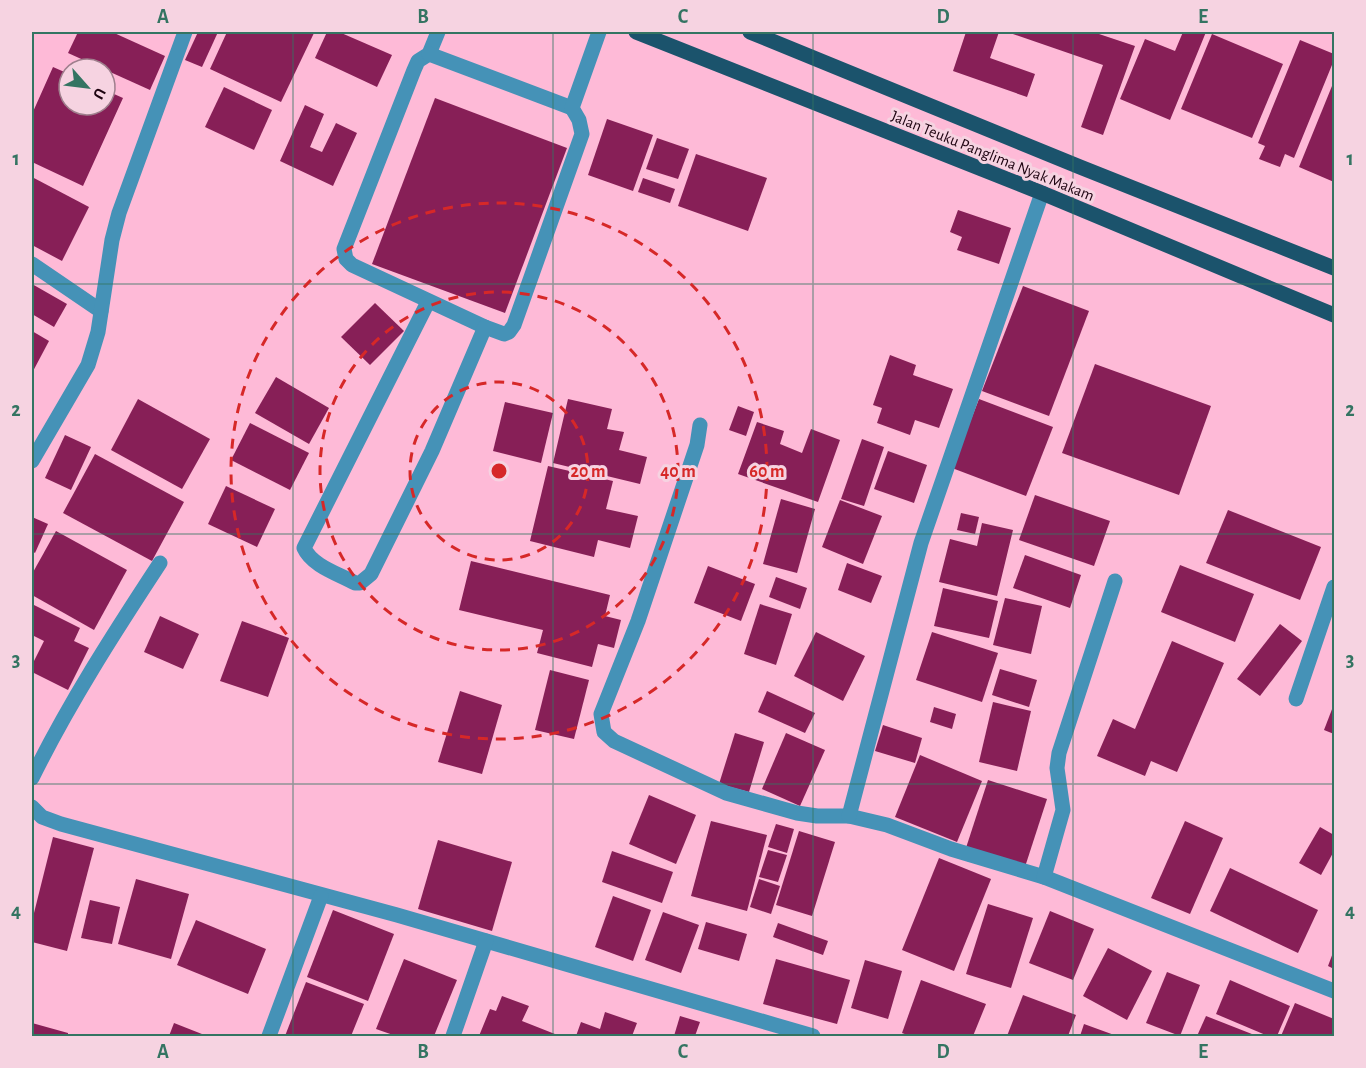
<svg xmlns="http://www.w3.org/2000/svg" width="1366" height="1068" font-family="'Alegreya Sans',sans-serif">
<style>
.building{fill:#871f57}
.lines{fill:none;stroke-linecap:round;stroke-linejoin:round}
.lane{stroke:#4592b7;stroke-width:15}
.street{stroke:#4592b7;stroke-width:15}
.primary{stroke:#1b536c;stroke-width:15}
.grid{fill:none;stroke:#347462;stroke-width:1.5;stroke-opacity:0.55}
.ring{fill:none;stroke:#d62828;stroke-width:3;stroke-dasharray:10 8}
.labels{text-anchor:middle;stroke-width:6;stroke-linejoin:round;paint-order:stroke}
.street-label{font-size:16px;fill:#1c020f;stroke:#f6d3e1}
.centre{fill:#d62828;stroke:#f6d3e1;stroke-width:3}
.ring-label{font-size:18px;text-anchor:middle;font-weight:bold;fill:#d62828;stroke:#f6d3e1;stroke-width:6;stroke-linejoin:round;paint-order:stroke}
.neatline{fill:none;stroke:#347462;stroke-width:2}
.grid-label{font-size:20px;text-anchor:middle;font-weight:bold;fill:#347462}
</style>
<rect width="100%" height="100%" fill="#febad7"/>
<!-- building -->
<g class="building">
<polygon points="78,32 112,32 165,56 150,90 68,53"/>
<polygon points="198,32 218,32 202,67 185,60"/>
<polygon points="227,32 314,33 281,102 210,69"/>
<polygon points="327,32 339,32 392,55 377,87 315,58"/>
<polygon points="966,32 999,32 990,58 1035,74 1027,97 953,71"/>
<polygon points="1007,32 1093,32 1135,46 1103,135 1081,127 1103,65"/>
<polygon points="1183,32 1206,32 1170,120 1120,99 1145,39 1175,51"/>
<polygon points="1212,34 1283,64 1252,138 1181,109"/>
<polygon points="1300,40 1334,54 1334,60 1294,158 1285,154 1280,167 1259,159 1265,146 1258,143"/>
<polygon points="53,67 69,74 69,105 105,105 105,90 123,98 83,186 32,162 32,114"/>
<polygon points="1332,86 1334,87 1334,182 1299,167"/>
<polygon points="224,87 272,110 254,150 205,127"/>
<polygon points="435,98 567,148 505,313 372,264"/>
<polygon points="305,105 324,114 310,147 322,152 336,123 357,133 333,186 280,161"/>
<polygon points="607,119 653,135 633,191 588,175"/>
<polygon points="657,138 689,149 678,179 646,169"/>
<polygon points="696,154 767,178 748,231 678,206"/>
<polygon points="32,177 89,207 62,261 32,245"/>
<polygon points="643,178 675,189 670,203 638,192"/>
<polygon points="958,210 1011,228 999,264 957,250 962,237 950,232"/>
<polygon points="32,284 67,304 54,327 32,314"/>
<polygon points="1023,286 1089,311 1049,416 982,391"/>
<polygon points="375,303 404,331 370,365 341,337"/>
<polygon points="32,331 49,341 32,373"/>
<polygon points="890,355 916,365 913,375 953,389 939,428 915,420 910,435 877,423 882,408 873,405"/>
<polygon points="1095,364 1211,406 1179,495 1062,453"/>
<polygon points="276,377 329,408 309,444 255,413"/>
<polygon points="138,399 210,439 182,489 111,450"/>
<polygon points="568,399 612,409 607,429 624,432 619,450 647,457 640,484 553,463"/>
<polygon points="979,399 1053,427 1026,496 952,468"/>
<polygon points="505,402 553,413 541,463 493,451"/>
<polygon points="738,406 754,412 746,436 729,430"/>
<polygon points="757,422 784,431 780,444 802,453 811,429 840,440 818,502 738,474"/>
<polygon points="250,423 309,453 290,490 231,460"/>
<polygon points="65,435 91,447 71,490 45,478"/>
<polygon points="862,439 884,447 864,506 841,499"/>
<polygon points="888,451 927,465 914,503 874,489"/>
<polygon points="95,454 184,502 152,561 63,513"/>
<polygon points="548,466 613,481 606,509 638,516 630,548 598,540 594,557 530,541"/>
<polygon points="226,486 275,509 257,547 208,524"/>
<polygon points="1035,495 1110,521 1094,566 1019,540"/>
<polygon points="781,499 815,509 797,573 763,564"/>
<polygon points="840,500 882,516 863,564 822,547"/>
<polygon points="1228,510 1321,547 1300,600 1206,563"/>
<polygon points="961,513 979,517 975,534 957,530"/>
<polygon points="32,517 48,524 35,553 32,551"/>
<polygon points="982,523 1013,530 997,596 939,582 950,539 977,546"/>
<polygon points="56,531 127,570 94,630 32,595 32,574"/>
<polygon points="1025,555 1081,575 1070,608 1013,588"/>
<polygon points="471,561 610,595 605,616 621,620 614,648 598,644 592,667 537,653 543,630 459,610"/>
<polygon points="847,563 882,576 871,603 838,590"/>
<polygon points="1180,565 1254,594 1235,642 1161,612"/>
<polygon points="708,566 755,584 741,621 694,603"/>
<polygon points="776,577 807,588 800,609 769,597"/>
<polygon points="943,588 998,601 989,638 934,626"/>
<polygon points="1005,598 1042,606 1031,654 993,645"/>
<polygon points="32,604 80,628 74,641 89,648 68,690 32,672 32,665 44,641 32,635"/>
<polygon points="760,604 792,614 776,665 744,654"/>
<polygon points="160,616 199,634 183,669 144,652"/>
<polygon points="242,621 289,638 268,697 220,681"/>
<polygon points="1280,624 1302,641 1260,696 1237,679"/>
<polygon points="816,632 865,656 843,701 794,676"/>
<polygon points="932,632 998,653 982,702 916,680"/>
<polygon points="1172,641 1224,663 1177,772 1151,761 1145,776 1097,756 1113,719 1135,729"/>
<polygon points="1000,669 1037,680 1029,707 992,695"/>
<polygon points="550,670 589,680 574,739 535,730"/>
<polygon points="460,691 502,705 482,774 438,762"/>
<polygon points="767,691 815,713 805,733 758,712"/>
<polygon points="993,702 1031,711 1017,771 979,762"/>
<polygon points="1334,704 1334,734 1324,730"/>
<polygon points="934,707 956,714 952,729 930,722"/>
<polygon points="883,725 922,738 915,763 875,751"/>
<polygon points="735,733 764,742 749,792 719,784"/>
<polygon points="786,733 825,750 800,806 762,789"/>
<polygon points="920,755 982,781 957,842 895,817"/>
<polygon points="988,780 1047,799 1024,870 965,851"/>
<polygon points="649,795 696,815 676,864 629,844"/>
<polygon points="711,821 767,835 747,911 691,896"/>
<polygon points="1185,821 1223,838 1190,914 1151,898"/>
<polygon points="776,824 794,829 787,853 768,847"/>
<polygon points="1320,827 1334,835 1334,851 1321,875 1299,863"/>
<polygon points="799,831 835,842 812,916 776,905"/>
<polygon points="53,837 94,848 67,951 32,942 32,921"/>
<polygon points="438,840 512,862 492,931 418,909"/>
<polygon points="768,850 787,855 778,882 759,877"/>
<polygon points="612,851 673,872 662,903 602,882"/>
<polygon points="939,858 991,879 954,971 902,950"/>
<polygon points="1230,868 1318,910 1298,953 1210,911"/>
<polygon points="136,879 189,894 171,959 118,944"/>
<polygon points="759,879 780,886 771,914 750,907"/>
<polygon points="613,896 651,910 633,961 595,947"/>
<polygon points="90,900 120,907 112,944 81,938"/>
<polygon points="988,904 1033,918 1011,988 966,974"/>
<polygon points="333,910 394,934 368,1001 307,977"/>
<polygon points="1050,911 1094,929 1073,980 1029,963"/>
<polygon points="663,912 699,925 681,973 645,960"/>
<polygon points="196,920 266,949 248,994 177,965"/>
<polygon points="706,922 747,934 739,961 698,949"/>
<polygon points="778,923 828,941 823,955 773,937"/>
<polygon points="1108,948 1152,971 1127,1020 1083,996"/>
<polygon points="1334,950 1334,969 1328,966"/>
<polygon points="404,959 457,980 434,1036 396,1036 376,1029"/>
<polygon points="776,959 850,980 837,1024 763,1004"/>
<polygon points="865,960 902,971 888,1019 851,1008"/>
<polygon points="1167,972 1200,985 1180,1036 1146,1023"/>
<polygon points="921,980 986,1004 973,1036 910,1036 902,1033"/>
<polygon points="1230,980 1290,1006 1277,1036 1268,1036 1216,1014"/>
<polygon points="306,982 364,1004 351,1036 285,1036"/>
<polygon points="1023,995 1076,1015 1068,1036 1007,1036"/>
<polygon points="502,996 529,1006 522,1021 560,1036 479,1036 490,1009 496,1011"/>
<polygon points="1295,1003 1334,1019 1334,1036 1281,1036"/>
<polygon points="605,1012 637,1023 632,1036 576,1036 581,1022 600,1029"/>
<polygon points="680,1016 700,1022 695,1036 674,1036"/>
<polygon points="1206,1016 1257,1036 1197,1036"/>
<polygon points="32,1023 68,1033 68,1036 32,1036"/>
<polygon points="174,1023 207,1036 169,1036"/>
<polygon points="1084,1024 1117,1036 1080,1036"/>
</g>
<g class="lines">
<!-- lane -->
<g class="lane">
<polyline points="438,32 429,54 418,61 414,70 344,249 346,259 352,265 485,327"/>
<polyline points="429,54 572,108"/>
<path d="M428 302 304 548C312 566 339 574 355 583H360L371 574 432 451 485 327 504 334 509 332 514 325 582 134 579 120 572 108 599 32"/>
</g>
<!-- street -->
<g class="street">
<polyline points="32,264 101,311"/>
<polyline points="700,425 697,445 638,621 601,714 604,732 614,741 726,793 797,813 817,816 849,816 887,825 951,849 1044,877 1334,991"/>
<polyline points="32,461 88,365 98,332 112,240 119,213 185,32"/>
<polyline points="1296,699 1334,587"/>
<path d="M32 778C69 703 114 633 160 563"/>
<polyline points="32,807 42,817 61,824 397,915 813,1036"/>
<polyline points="849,816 921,543 1042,193"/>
<polyline points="1044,877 1063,810 1057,768 1059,753 1115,581"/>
<polyline points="269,1036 321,896"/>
<polyline points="453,1036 486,941"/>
</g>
<!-- primary -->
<g class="primary">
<polyline points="636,32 1042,193 1334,315"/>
<polyline points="750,32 1080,167 1334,268"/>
</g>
</g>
<!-- grid -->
<path class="grid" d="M293 32V1036M553 32V1036M813 32V1036M1073 32V1036M32 284H1334M32 534H1334M32 784H1334"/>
<!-- distance rings -->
<g class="ring">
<circle cx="499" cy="471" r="89"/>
<circle cx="499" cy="471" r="179"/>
<circle cx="499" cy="471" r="268"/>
</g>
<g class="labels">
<!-- street labels -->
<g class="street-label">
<text transform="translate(993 155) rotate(22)" y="6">Jalan Teuku Panglima Nyak Makam</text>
</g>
</g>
<circle cx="499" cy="471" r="9" class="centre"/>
<g class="ring-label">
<text x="588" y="477">20 m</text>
<text x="678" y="477">40 m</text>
<text x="767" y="477">60 m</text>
</g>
<!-- border -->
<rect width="1366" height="1068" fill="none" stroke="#f6d3e1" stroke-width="66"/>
<!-- north arrow -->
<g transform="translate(87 87) rotate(118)"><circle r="28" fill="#f6d3e1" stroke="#9f7f8d" stroke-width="1.5"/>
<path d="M0-4.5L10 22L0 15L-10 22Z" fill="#347462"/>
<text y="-9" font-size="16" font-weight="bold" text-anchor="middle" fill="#1c020f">U</text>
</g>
<rect x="33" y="33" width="1300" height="1002" class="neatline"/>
<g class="grid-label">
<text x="163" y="23">A</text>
<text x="423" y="23">B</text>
<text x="683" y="23">C</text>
<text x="943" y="23">D</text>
<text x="1203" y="23">E</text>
<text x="16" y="165">1</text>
<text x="1350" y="165">1</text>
<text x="16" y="416">2</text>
<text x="1350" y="416">2</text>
<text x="16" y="666">3</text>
<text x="1350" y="666">3</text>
<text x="16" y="917">4</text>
<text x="1350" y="917">4</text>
<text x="163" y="1058">A</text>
<text x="423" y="1058">B</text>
<text x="683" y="1058">C</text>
<text x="943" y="1058">D</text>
<text x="1203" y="1058">E</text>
</g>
</svg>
